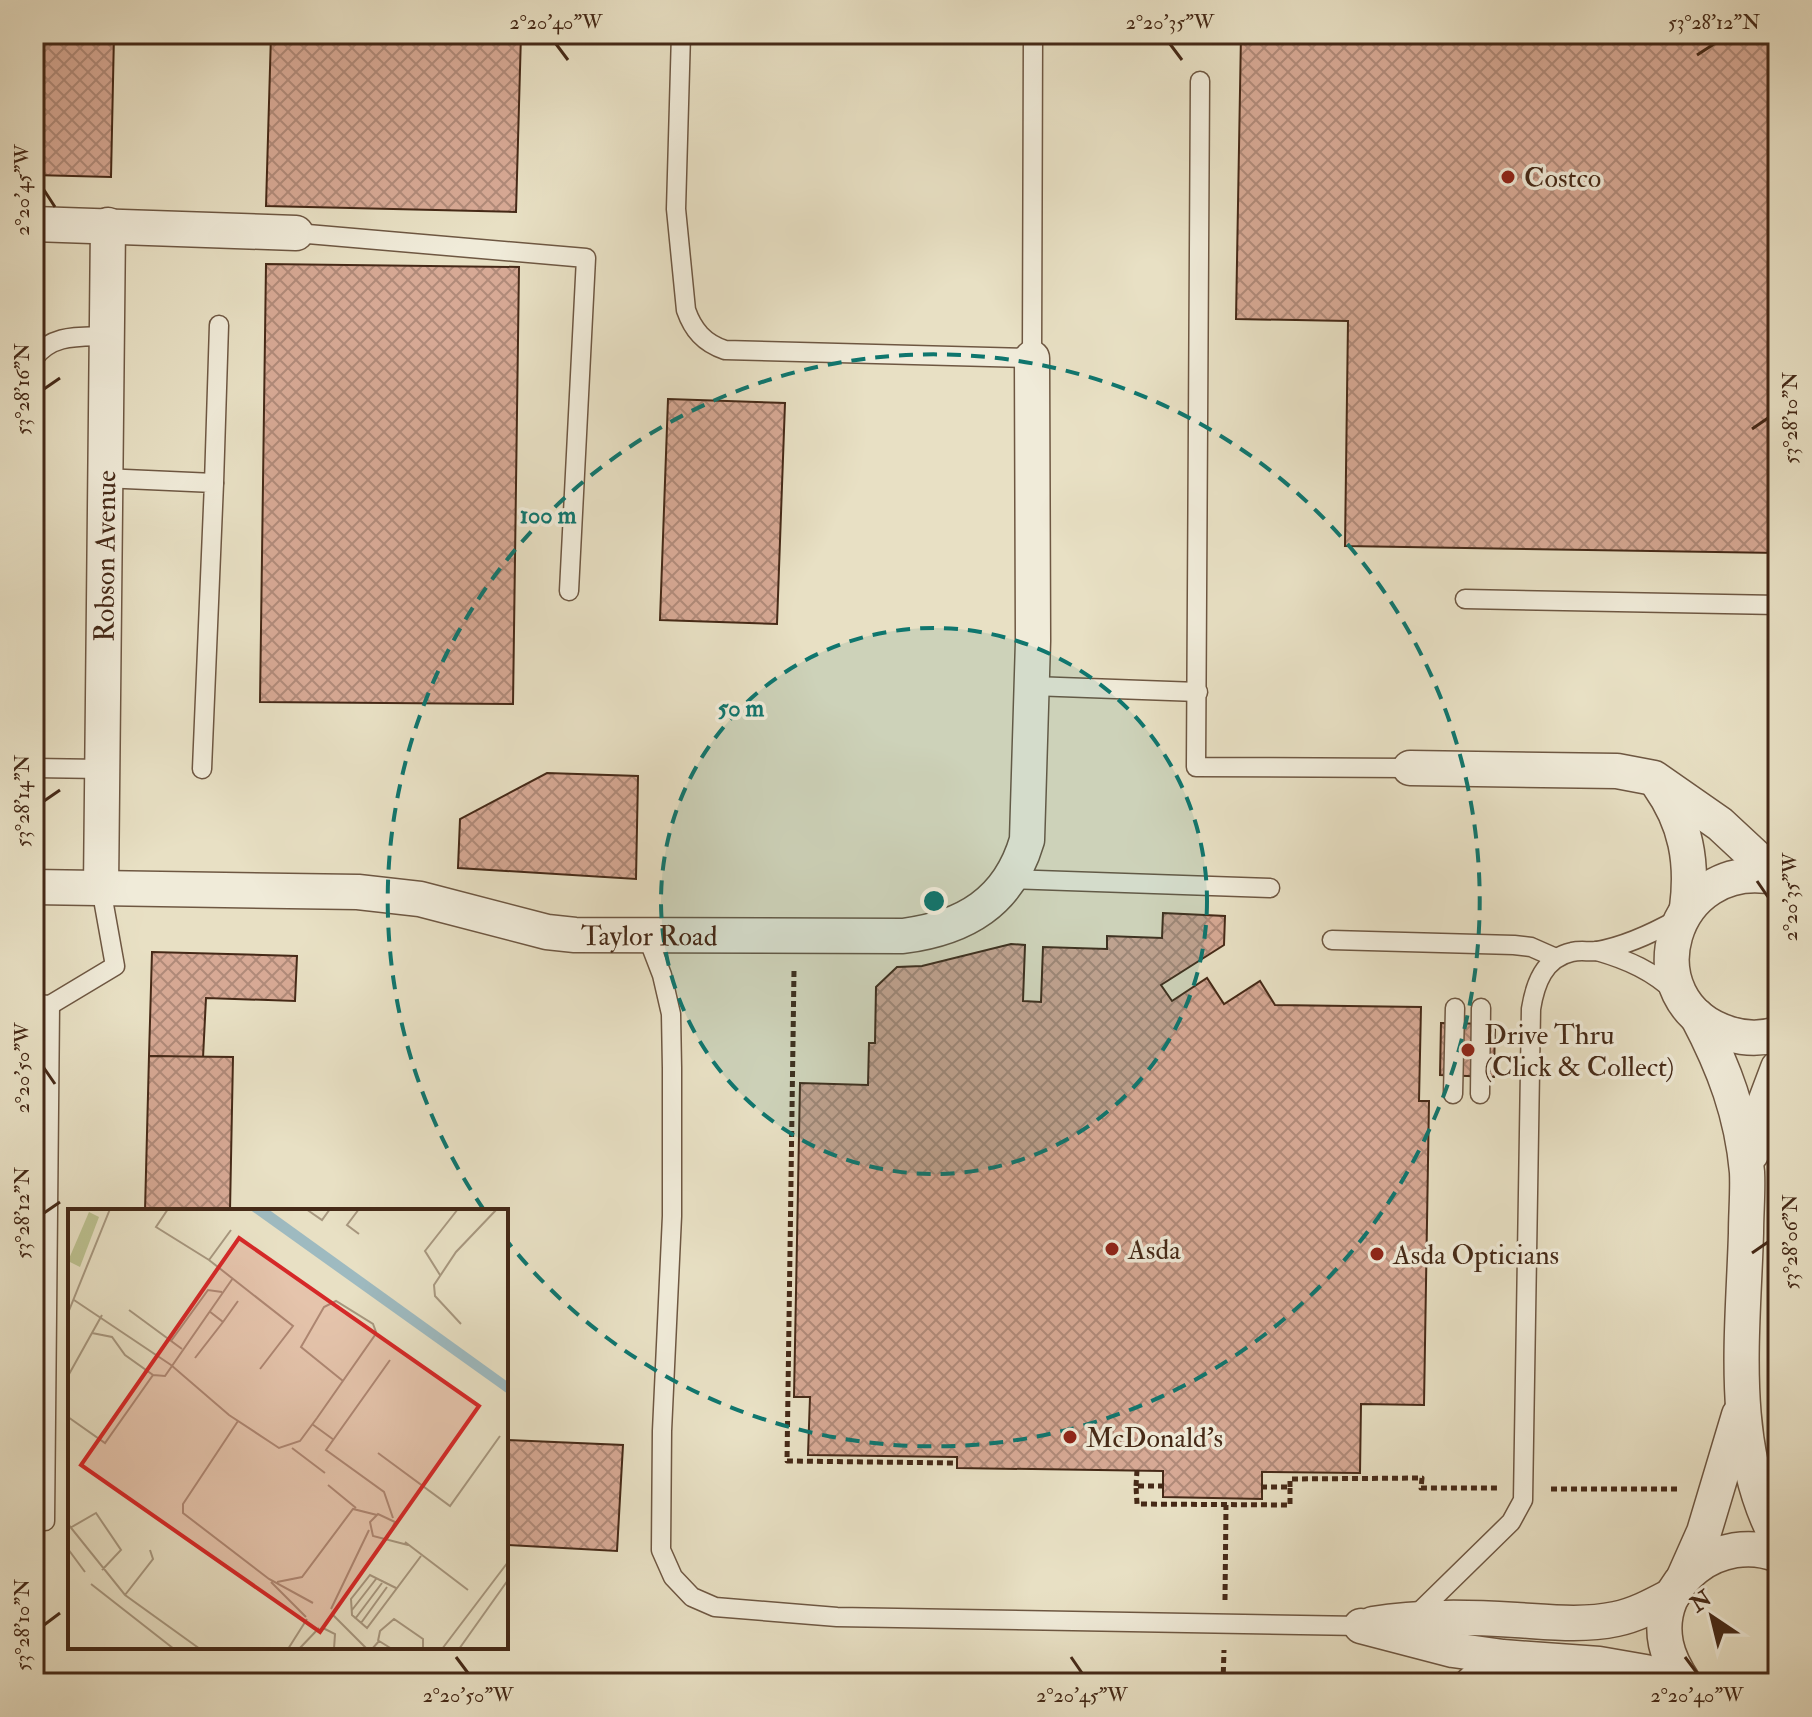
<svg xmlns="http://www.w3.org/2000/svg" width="1812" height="1717" font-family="'IM FELL Double Pica',serif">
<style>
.building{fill:url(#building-cross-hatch);stroke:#452917;stroke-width:2}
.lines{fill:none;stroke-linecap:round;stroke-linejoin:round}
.service-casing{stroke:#6e5742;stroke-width:21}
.minor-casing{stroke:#6e5742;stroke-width:37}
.path{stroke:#452917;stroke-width:5;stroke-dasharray:6 4;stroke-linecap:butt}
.service{stroke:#f0ebd9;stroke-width:18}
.minor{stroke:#f0ebd9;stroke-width:34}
.ticks{fill:none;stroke:#452917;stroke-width:3}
.ring{fill:none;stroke:#0f766e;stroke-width:4;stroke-dasharray:14 10}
.poi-dot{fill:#8f2418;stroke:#f0ebd9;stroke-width:3}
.labels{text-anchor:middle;stroke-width:7;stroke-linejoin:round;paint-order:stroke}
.poi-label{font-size:28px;fill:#452917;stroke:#f0ebd9;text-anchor:start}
.street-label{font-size:28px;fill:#452917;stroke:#f0ebd9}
.inset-road{fill:none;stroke:#a7977f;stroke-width:2}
.view{fill:#d62828;fill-opacity:0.15;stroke:#d62828;stroke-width:4}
.inset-edge{fill:none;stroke:#452917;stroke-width:4}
.centre{fill:#0f766e;stroke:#f0ebd9;stroke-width:4}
.ring-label{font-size:24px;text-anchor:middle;font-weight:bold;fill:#0f766e;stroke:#f0ebd9;stroke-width:7;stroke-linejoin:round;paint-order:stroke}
.neatline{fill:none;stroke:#452917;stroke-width:3}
.ticks-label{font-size:20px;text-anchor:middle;fill:#452917}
</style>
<defs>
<pattern id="building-cross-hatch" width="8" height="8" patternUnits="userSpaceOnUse" patternTransform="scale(2)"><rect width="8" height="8" fill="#d7a995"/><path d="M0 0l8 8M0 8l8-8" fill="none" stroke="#b08a79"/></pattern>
</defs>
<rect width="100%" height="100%" fill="#e8e0c4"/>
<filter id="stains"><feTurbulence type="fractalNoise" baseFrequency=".0025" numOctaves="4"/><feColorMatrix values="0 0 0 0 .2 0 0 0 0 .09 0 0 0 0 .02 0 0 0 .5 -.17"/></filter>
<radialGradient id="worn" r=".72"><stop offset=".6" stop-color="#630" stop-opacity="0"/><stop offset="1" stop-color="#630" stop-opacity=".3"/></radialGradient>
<!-- building -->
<g class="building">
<polygon points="34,34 114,34 111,177 34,175"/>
<polygon points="271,34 521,34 516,212 266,206"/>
<polygon points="1241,34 1778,34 1778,553 1345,546 1348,321 1236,319"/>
<polygon points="266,264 519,267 513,704 260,702"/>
<polygon points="668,399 785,403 777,624 660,620"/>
<polygon points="547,773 638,776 636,879 458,868 460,819"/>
<polygon points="1163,913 1225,916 1224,945 1161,985 1172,1001 1207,978 1224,1004 1260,981 1275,1005 1421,1007 1419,1101 1429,1101 1424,1405 1361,1404 1360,1473 1262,1472 1262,1499 1163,1497 1163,1471 957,1468 957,1457 808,1455 810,1397 794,1397 800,1083 868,1085 869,1043 875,1043 876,987 897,967 922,966 1011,944 1025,945 1023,1001 1041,1002 1043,947 1107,949 1107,936 1162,938"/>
<polygon points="152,952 297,956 295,1001 206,998 203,1058 149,1056"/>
<polygon points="1441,1023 1495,1024 1494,1077 1440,1075"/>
<polygon points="149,1056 233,1057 230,1211 145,1211"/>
<polygon points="506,1440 623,1445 617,1551 506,1545"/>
</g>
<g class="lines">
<defs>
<g id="service">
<path d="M681 34 676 209 686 310C693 330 704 343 725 350L1032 358 1033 34"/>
<polyline points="1200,81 1196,767 1410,768"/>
<polyline points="296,233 586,258 569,591"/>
<path d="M34 358C52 334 78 337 106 336"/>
<polyline points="103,478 214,483 202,769"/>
<polyline points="214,483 219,325"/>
<polyline points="1465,599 1778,605"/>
<polyline points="1032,686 1198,692"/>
<polyline points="34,768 102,769"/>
<polyline points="1011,879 1270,888"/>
<polyline points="647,936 662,975 671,1014 672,1068 672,1216 662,1431 661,1550 673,1577 692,1597 715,1607 837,1617 1361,1626"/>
<polyline points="1332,940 1514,945 1531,947 1556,958"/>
<path d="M1597 951C1628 960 1653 971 1676 993"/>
<polyline points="34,1004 50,1005 45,1521 34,1520"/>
<polyline points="50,1005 115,966 101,888"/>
<polyline points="1453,1094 1455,1008"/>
<polyline points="1480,1094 1481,1008"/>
<path d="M1414 1617 1511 1522 1523 1500 1531 1009C1535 984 1544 958 1572 952 1580 950 1589 952 1597 951 1626 946 1653 933 1678 919"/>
<polyline points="1461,1683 1475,1670 1496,1660"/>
</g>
<g id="minor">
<polyline points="34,224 296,233"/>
<polyline points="1410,768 1617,771 1654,778 1720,824 1777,877"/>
<path d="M1659 785C1686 823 1693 862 1687 908"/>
<path d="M1778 878C1670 854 1628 1003 1730 1034 1746 1039 1762 1039 1778 1034"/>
<path id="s1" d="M34 887 358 892 420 899 547 932 575 935 903 936C965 928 1009 902 1027 840L1033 641 1032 358"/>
<path id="s2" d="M101 888 108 225"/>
<path d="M1697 1016C1724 1067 1742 1115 1747 1172 1748 1192 1746 1213 1746 1233 1743 1335 1728 1447 1778 1540"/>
<polyline points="1751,1154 1758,1121 1778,1068"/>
<polyline points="1684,1577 1704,1532 1739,1415"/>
<path d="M1373 1624C1421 1616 1467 1617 1516 1620 1549 1622 1583 1626 1616 1619 1636 1615 1654 1605 1673 1595"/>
<polyline points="1361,1626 1453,1650 1503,1657 1599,1664 1645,1672 1679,1683"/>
<path d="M1684 1683C1676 1671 1669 1659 1666 1644 1653 1581 1721 1532 1778 1555"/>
</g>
</defs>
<!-- service casing -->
<use href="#service" class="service-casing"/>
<!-- minor casing -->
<use href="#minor" class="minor-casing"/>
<!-- path -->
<g class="path">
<polyline points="794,971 787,1461 957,1463"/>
<polyline points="1136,1486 1137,1470"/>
<polyline points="1164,1486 1136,1486 1137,1504 1290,1505 1290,1487 1262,1487"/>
<polyline points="1290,1487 1290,1479 1422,1478 1421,1488 1497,1488"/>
<polyline points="1551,1489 1681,1489"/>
<polyline points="1225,1600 1226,1505"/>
<polyline points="1223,1683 1224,1650"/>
</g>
<!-- service -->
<use href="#service" class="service"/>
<!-- minor -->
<use href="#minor" class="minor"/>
</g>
<!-- ticks -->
<path class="ticks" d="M556 44 568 60M1170 44 1182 60M1697 55 1714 44M44 190 55 207M44 389 60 378M1752 429 1768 418M44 801 60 790M1757 881 1768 897M44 1068 55 1084M44 1213 60 1202M1752 1253 1768 1242M44 1625 60 1613M456 1657 468 1673M1071 1657 1082 1673M1685 1657 1697 1673"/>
<!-- distance rings -->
<circle cx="934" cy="901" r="273" fill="#0f766e" fill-opacity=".12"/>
<g class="ring">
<circle cx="934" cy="901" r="273"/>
<path d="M484 1210A546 546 0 1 1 507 1241"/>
</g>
<!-- markers -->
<g class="poi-dot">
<circle cx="1508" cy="177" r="8"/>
<circle cx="1468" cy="1050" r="8"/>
<circle cx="1112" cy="1249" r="8"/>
<circle cx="1377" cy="1254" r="8"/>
<circle cx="1070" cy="1437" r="8"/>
</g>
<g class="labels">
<!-- poi labels -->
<g class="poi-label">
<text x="1524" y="187">Costco</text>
<text x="1484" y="1044">Drive Thru<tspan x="1484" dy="32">(Click &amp; Collect)</tspan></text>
<text x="1128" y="1259">Asda</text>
<text x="1393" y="1264">Asda Opticians</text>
<text x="1086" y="1447">McDonald's</text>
</g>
<!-- street labels -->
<g class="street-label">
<text dy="10" stroke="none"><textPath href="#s2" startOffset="332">Robson Avenue</textPath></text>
<text dy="10" stroke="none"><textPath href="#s1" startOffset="620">Taylor Road</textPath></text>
</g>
</g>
<!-- overview -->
<g transform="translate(68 1209)">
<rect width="440" height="440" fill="#e8e0c4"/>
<path d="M21 3 31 8 12 58 0 52Z" fill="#bcc190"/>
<path d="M181 0H200L440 173V185Z" fill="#9ebac0"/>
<path class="inset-road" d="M100 0 88 18 141 51 225 117 192 160M238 0 254 11 262 0M291 0 279 16 291 25M141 51 163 21M372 66 357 42 390 0M6 91 103 156 161 206 211 239 232 232 249 209 307 126 308 123 305 115 268 92 256 98 233 138 275 172M61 101 114 140M0 104 42 0M155 113 170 92M393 115 367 87 366 76 388 43 429 0M103 132 140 81 154 83M127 149 155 113 141 102M322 151 258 241 316 283 325 309M85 166 97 167 165 69M0 167 34 106M0 208 37 234 85 166 57 146 44 128 24 124M170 212 115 295V304L201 370 245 394M244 215 266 231M224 239 257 264M310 244 382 297 432 227M260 276 288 299M0 315 57 386 132 440M2 319 28 304 53 341 34 361M319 330 327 313 310 305 302 313 305 327 340 336M337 333 400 381M0 340 17 363M203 373 238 408M209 373 234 368 285 300 309 306M23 375 106 440M328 379 302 366 283 390 284 406 299 419 353 347M57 386 85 350 82 341M263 400 301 321M284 401 308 370M265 406 299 440M287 410 314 374M293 414 319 378M255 419 267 425 266 440M310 432 312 422 326 410 355 430V440M220 440 239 410M231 440 251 419M304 440 311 432 324 440M374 440 440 353M391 440 440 371"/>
<path class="view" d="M171 29 411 197 252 423 13 256Z"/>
<rect width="440" height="440" class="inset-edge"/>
</g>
<circle cx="934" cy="901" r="12" class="centre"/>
<g class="ring-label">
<text x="548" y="523">100 m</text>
<text x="741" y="716">50 m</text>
</g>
<!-- margin -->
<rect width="1812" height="1717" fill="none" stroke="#e8e0c4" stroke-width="88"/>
<!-- north arrow -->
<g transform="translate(1712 1617) rotate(325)" stroke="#f0ebd9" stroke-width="6" paint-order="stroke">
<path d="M0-6L14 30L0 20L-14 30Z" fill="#452917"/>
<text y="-12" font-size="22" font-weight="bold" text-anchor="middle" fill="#452917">N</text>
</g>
<rect x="44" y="44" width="1724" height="1629" class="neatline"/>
<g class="ticks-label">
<text x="556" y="29">2°20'40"W</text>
<text x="1170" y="29">2°20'35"W</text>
<text x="1714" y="29">53°28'12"N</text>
<text transform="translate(22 190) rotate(-90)" y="7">2°20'45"W</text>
<text transform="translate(22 389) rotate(-90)" y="7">53°28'16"N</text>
<text transform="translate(1790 418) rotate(-90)" y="7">53°28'10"N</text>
<text transform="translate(22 801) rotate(-90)" y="7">53°28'14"N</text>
<text transform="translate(1790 897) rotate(-90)" y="7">2°20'35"W</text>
<text transform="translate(22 1068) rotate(-90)" y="7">2°20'50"W</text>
<text transform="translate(22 1213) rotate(-90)" y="7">53°28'12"N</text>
<text transform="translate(1790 1242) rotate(-90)" y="7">53°28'06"N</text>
<text transform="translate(22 1625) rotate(-90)" y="7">53°28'10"N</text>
<text x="468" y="1702">2°20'50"W</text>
<text x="1082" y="1702">2°20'45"W</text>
<text x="1697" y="1702">2°20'40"W</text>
</g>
<rect width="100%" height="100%" filter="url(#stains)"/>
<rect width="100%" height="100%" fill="url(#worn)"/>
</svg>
